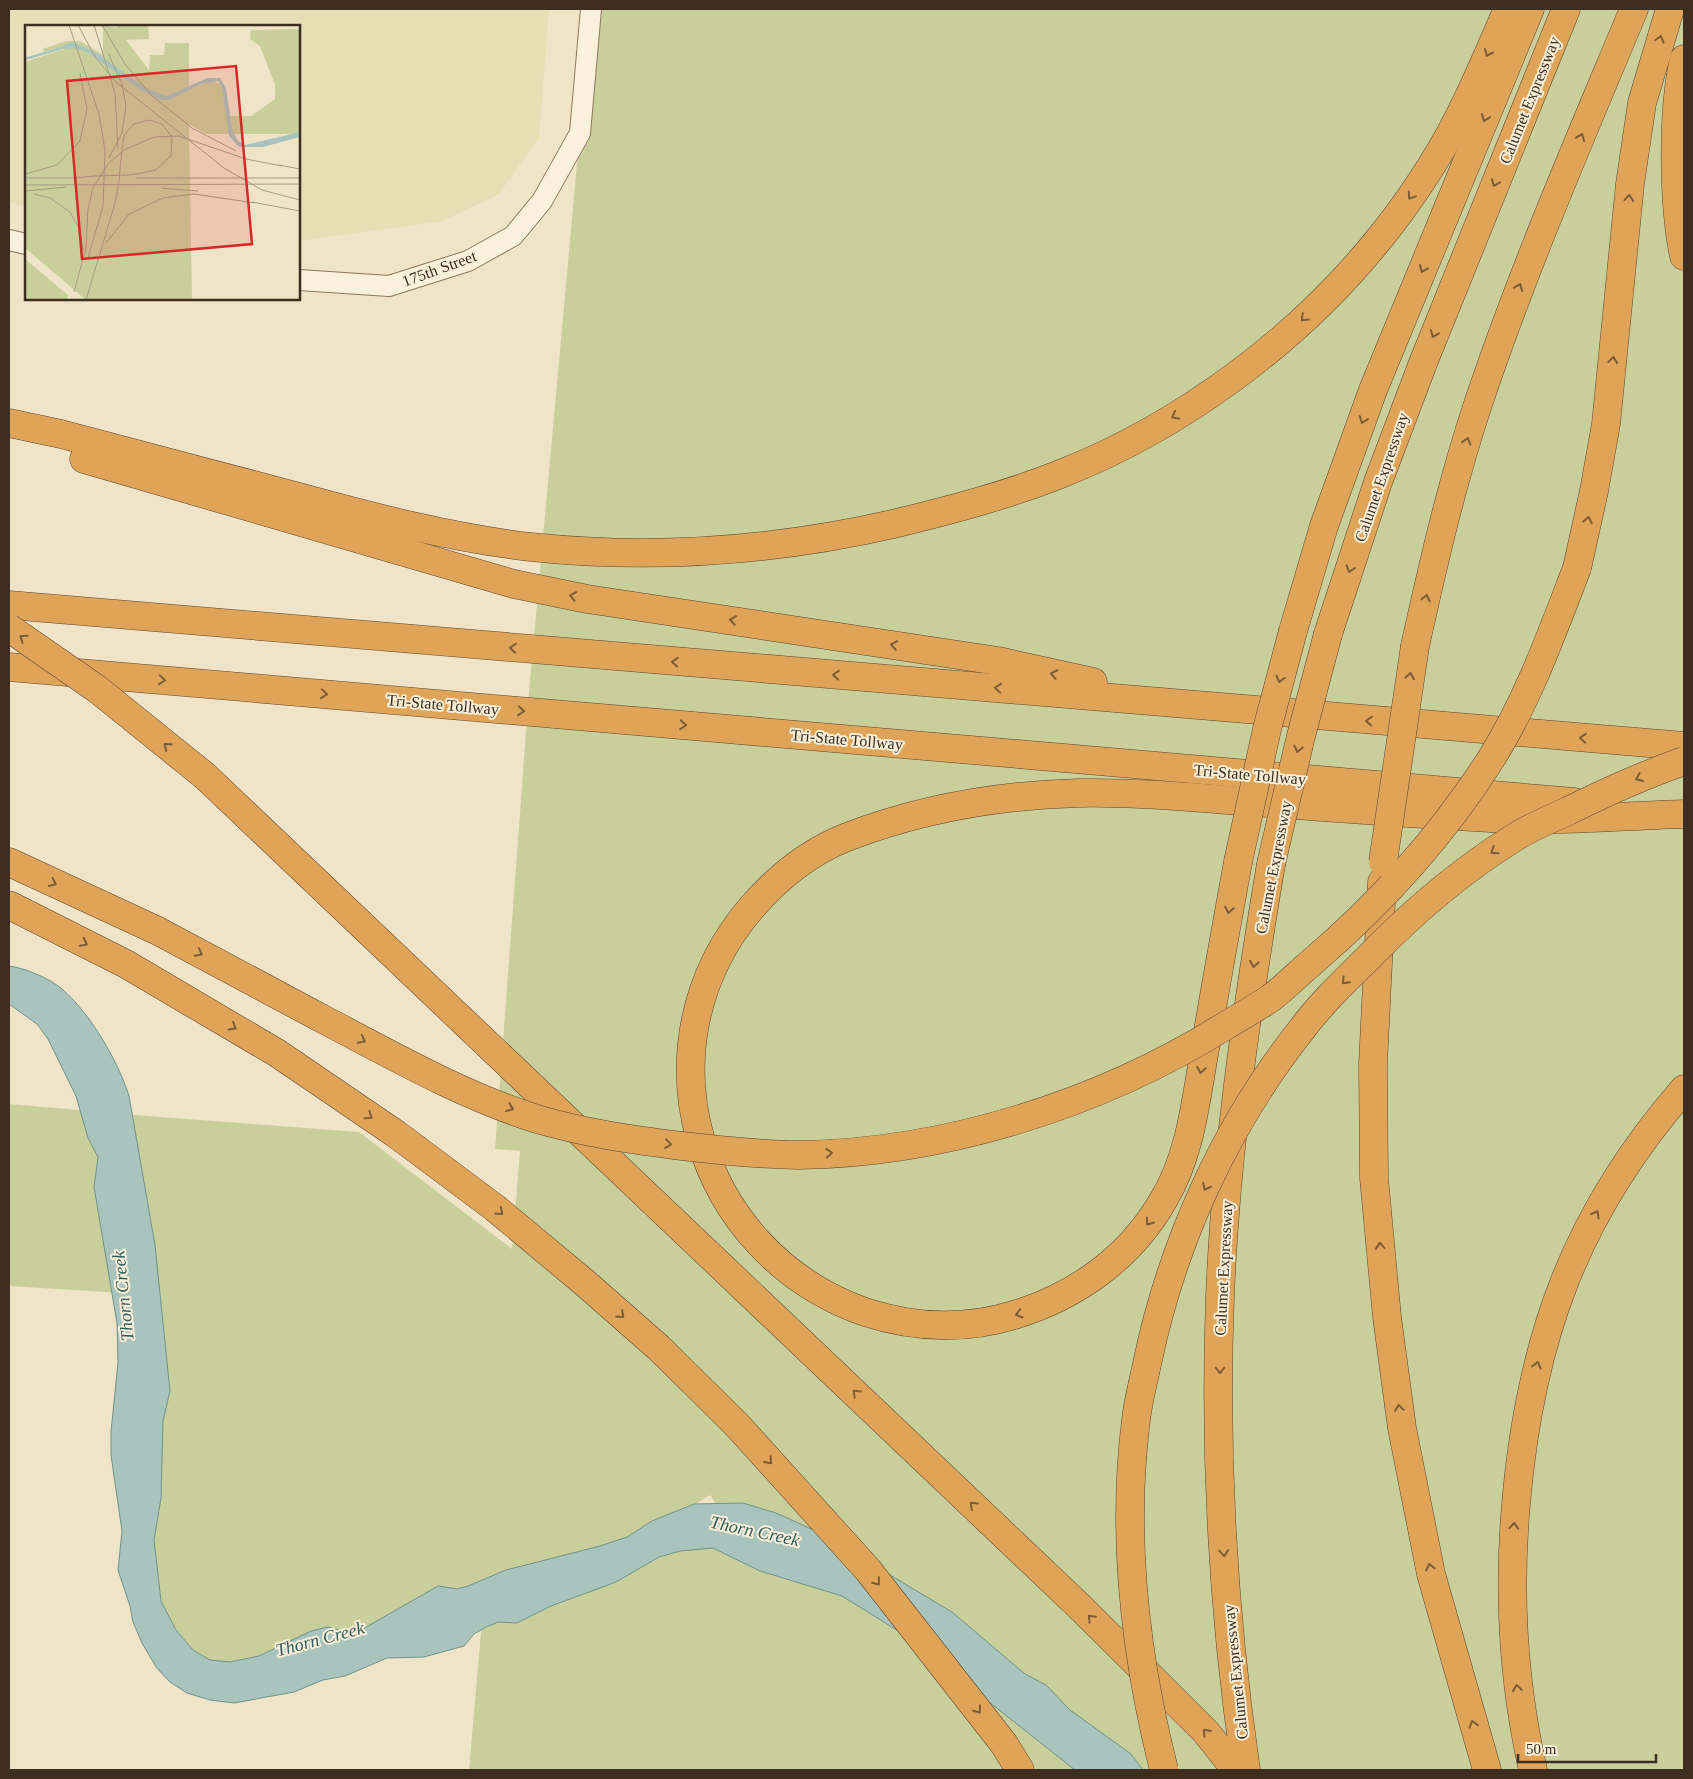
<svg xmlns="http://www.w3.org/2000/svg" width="1693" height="1779" font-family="Georgia,serif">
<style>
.farmland{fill:#e6deb5}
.green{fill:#c9cf9b}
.water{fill:#a9c4bc;stroke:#6f938a}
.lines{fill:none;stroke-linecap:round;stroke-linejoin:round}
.minor-casing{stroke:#8d765c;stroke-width:22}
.motorway-casing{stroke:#5b4430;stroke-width:29}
.minor{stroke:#faf1dc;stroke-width:20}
.motorway{stroke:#e0a458;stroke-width:28}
.motorway-bridge-casing{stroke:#5b4430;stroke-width:29;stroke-linecap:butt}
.motorway-bridge{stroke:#e0a458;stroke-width:28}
.oneway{stroke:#7e5d36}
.labels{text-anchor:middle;stroke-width:4;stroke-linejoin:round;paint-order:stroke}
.street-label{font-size:16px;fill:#3d2e20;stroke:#f7eed8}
.water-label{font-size:18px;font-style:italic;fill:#2f5d5a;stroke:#f7eed8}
.inset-river{fill:none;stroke:#a9c4bc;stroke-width:2.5}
.inset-road{fill:none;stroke:#a89b85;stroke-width:1}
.view{fill:#d62828;fill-opacity:0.15;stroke:#d62828;stroke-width:2.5}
.inset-edge{fill:none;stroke:#3d2e20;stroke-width:2.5}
</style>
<rect width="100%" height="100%" fill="#f0e4c8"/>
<!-- farmland -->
<polygon class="farmland" points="9,9 549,9 539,138 499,194 443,221 299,241 299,26 26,26 26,207 9,202"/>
<!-- green -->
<g class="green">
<polygon points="591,9 1684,9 1684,1770 469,1770 484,1598 713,1539 756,1559 710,1495 623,1550 297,1653 216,1664 193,1650 176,1630 161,1601 154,1540 161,1498 122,1114 359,1132 512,1249 520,1151 495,1149 529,692"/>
<polygon points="9,1104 102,1112 136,1294 9,1286"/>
</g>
<!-- water -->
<path class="water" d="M9 966C25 968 49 978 62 989 90 1013 118 1061 129 1096L155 1245 170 1391 163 1421 161 1498 154 1540 161 1601 176 1630 193 1650 210 1660 230 1662 259 1656 311 1631 328 1627 347 1632 361 1630 438 1586 457 1589 468 1586 506 1570 600 1546 627 1537 652 1521 694 1504 743 1503 776 1513 818 1532 952 1612 1025 1674 1046 1685 1070 1710 1131 1754 1143 1770H1075L903 1634 863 1609 842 1596 760 1571 713 1548 680 1551 659 1557 616 1582 551 1606 517 1623 498 1622 486 1627 474 1634 464 1646 424 1657 387 1658 345 1676 323 1680 294 1692 234 1703 210 1700 187 1693 170 1682 156 1667 142 1643 133 1622 130 1606 118 1570 122 1531 111 1455V1432L118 1362 117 1323 94 1187 98 1157 88 1138 76 1096 48 1039 37 1024 9 1004Z"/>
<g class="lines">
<defs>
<g id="minor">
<polyline points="9,240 26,244"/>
<polyline points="299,280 389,286 468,261 513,236 542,201 580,133 591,9"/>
</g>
<g id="motorway">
<path d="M1684 59C1672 111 1673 204 1684 256"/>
<path d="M9 423 61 434C140 455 220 476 299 497 376 518 452 538 531 547 653 560 774 551 893 524 951 510 1008 495 1063 473 1181 426 1295 342 1375 244 1405 208 1438 159 1459 117 1477 82 1492 45 1508 9"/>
<polyline points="84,459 514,584 587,599 998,661 1093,682"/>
<polyline points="1577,568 1594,491 1606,424 1630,184 1642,103 1670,9"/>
<polyline points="9,605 1684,746"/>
<polyline points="1293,631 1324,526 1373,390 1530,9"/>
<polyline points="1328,634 1378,482 1423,363 1566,9"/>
<path d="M1415 646C1433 565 1451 486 1477 407 1522 272 1579 141 1634 9"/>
<polyline points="9,667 1574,802"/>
<polyline points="205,776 1081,1608 1206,1732 1236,1770"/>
<polyline points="9,862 158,931 319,1017"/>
<path d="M1238 862C1227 923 1216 983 1206 1043 1196 1096 1192 1152 1164 1199 1131 1257 1077 1296 1014 1315 965 1330 914 1328 865 1312 696 1253 633 1045 752 907 778 877 809 852 847 837 920 809 1001 795 1079 793 1133 792 1188 797 1241 801 1324 807 1407 814 1490 818 1554 822 1620 816 1684 814"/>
<polyline points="1382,882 1373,1064 1374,1178 1387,1317 1402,1428 1431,1574 1487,1770"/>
<polyline points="9,905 126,964 277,1053 396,1134 495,1208 585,1283 659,1348 737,1425 868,1570 1004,1744 1020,1770"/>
<path d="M1246 1770C1223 1614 1214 1454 1220 1296 1226 1151 1247 1007 1271 864"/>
<path d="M1533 1770C1513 1682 1508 1594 1516 1504 1530 1340 1575 1214 1684 1089"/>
</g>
</defs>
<!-- minor casing -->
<use href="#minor" class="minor-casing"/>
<!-- motorway casing -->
<use href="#motorway" class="motorway-casing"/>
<!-- minor -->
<use href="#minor" class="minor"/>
<!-- motorway -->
<use href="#motorway" class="motorway"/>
<defs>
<g id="motorway-bridge">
<polyline points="9,628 97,689 205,776"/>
<polyline points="1238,862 1267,729 1293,631"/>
<polyline points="1383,862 1415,646"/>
<polyline points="1271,864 1301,736 1328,634"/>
<path d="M319 1017C390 1054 461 1095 537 1119 584 1133 634 1140 682 1146 720 1150 760 1155 798 1155 945 1153 1100 1104 1225 1026 1240 1017 1256 1008 1271 998 1285 987 1298 974 1312 962 1381 903 1442 836 1491 759 1528 700 1552 633 1577 568"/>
<path d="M1164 1770C1135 1655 1121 1538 1136 1420 1138 1401 1143 1383 1147 1364 1172 1243 1225 1126 1302 1029 1322 1002 1347 979 1371 955 1415 910 1463 869 1517 836 1533 826 1551 819 1568 811 1606 792 1644 775 1684 761"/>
</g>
</defs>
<!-- motorway-bridge casing -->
<use href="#motorway-bridge" class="motorway-bridge-casing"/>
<!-- motorway-bridge -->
<use href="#motorway-bridge" class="motorway-bridge"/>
</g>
<!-- one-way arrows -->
<defs><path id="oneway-chevron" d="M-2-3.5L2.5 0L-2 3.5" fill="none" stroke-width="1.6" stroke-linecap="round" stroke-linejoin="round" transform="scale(1.25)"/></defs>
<g class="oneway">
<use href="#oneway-chevron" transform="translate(1660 39) rotate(-75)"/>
<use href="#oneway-chevron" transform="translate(1488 53) rotate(114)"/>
<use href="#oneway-chevron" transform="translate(1485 118) rotate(112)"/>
<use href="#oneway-chevron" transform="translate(1581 137) rotate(-68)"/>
<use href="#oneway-chevron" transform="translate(1495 183) rotate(112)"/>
<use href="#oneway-chevron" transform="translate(1411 196) rotate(124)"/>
<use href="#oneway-chevron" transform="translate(1629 198) rotate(-85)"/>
<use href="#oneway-chevron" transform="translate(1423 269) rotate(112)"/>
<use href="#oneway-chevron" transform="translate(1519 287) rotate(-68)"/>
<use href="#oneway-chevron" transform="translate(1304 318) rotate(136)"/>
<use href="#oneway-chevron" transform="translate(1434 334) rotate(112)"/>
<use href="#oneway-chevron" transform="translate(1613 360) rotate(-84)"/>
<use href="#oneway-chevron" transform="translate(1175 416) rotate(151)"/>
<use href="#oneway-chevron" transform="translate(1363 420) rotate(110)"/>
<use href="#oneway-chevron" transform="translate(1467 441) rotate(-73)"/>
<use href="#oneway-chevron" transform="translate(1588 520) rotate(-77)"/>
<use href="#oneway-chevron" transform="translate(1350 569) rotate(108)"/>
<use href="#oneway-chevron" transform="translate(573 596) rotate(-169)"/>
<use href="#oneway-chevron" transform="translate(1426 598) rotate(-77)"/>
<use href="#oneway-chevron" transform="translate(733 620) rotate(-171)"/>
<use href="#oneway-chevron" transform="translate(23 638) rotate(-145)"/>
<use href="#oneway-chevron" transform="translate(894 645) rotate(-171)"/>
<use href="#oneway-chevron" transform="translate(513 648) rotate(-175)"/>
<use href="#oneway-chevron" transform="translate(675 662) rotate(-175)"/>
<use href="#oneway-chevron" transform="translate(1054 674) rotate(-168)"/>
<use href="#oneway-chevron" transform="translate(836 675) rotate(-175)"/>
<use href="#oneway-chevron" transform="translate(1410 676) rotate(-81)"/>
<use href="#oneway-chevron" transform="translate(1280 679) rotate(105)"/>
<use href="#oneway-chevron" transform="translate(162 680) rotate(5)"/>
<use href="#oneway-chevron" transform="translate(998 688) rotate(-175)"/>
<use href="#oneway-chevron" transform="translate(324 694) rotate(5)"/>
<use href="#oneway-chevron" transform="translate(521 711) rotate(5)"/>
<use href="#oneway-chevron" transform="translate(1369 721) rotate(-175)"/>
<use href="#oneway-chevron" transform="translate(683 725) rotate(5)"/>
<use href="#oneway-chevron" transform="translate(1583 738) rotate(-175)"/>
<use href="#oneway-chevron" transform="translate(167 746) rotate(-141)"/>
<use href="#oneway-chevron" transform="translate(1298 749) rotate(103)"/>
<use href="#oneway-chevron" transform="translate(1639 778) rotate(157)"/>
<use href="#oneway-chevron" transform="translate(1494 851) rotate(146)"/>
<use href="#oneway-chevron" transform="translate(53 883) rotate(25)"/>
<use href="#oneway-chevron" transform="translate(1229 910) rotate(100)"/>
<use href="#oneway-chevron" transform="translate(84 943) rotate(27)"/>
<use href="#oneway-chevron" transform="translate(199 953) rotate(28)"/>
<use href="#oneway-chevron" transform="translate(1254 964) rotate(99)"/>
<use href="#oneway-chevron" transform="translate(1345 981) rotate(135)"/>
<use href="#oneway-chevron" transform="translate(233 1027) rotate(31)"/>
<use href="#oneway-chevron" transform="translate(362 1040) rotate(28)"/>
<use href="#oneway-chevron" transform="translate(1201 1070) rotate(100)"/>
<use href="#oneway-chevron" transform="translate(510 1108) rotate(22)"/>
<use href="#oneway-chevron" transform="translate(369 1116) rotate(34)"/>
<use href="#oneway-chevron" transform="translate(668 1144) rotate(7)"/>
<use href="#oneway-chevron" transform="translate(829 1153) rotate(-4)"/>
<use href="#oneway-chevron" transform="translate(1206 1187) rotate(116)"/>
<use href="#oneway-chevron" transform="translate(500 1212) rotate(39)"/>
<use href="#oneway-chevron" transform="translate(1596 1214) rotate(-61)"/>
<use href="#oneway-chevron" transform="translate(1149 1222) rotate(126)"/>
<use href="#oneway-chevron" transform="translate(1380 1246) rotate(-95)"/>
<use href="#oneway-chevron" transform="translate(1019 1314) rotate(163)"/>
<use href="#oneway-chevron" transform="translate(621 1315) rotate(42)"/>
<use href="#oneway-chevron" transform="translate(1537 1365) rotate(-76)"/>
<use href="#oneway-chevron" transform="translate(1220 1370) rotate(90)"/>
<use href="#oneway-chevron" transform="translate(856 1393) rotate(-136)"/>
<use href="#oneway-chevron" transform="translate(1399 1408) rotate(-98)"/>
<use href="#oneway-chevron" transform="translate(769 1461) rotate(48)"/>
<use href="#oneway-chevron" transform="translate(973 1505) rotate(-136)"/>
<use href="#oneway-chevron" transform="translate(1514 1526) rotate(-86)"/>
<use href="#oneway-chevron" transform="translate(1224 1553) rotate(86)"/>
<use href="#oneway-chevron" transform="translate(1430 1567) rotate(-102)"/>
<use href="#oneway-chevron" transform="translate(877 1582) rotate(52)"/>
<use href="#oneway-chevron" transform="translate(1091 1618) rotate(-135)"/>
<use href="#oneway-chevron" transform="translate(1517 1688) rotate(-98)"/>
<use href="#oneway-chevron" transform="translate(978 1710) rotate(52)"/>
<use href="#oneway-chevron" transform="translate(1473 1724) rotate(-107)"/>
<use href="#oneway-chevron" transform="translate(1206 1732) rotate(-132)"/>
</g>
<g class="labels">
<!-- street labels -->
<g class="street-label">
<text transform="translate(1529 100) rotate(-68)" y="6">Calumet Expressway</text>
<text transform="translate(439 268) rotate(-20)" y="6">175th Street</text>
<text transform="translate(1381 477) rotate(-71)" y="6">Calumet Expressway</text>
<text transform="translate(443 704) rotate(5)" y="6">Tri-State Tollway</text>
<text transform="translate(847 739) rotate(5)" y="6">Tri-State Tollway</text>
<text transform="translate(1250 774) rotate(5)" y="6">Tri-State Tollway</text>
<text transform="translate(1273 867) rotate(-79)" y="6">Calumet Expressway</text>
<text transform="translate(1223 1268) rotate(-87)" y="6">Calumet Expressway</text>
<text transform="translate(1235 1672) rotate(-96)" y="6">Calumet Expressway</text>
</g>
<!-- water labels -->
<g class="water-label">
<text transform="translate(123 1296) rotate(-96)" y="6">Thorn Creek</text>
<text transform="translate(755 1531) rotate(12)" y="6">Thorn Creek</text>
<text transform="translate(320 1639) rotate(-15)" y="6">Thorn Creek</text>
</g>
</g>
<!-- overview -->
<g transform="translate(25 25)">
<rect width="275" height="275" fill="#f0e4c8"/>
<path d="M78 0 91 3 93 0H123L124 14 101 15 124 45 125 30H139L140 18H164V64L188 55 197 61 205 109H181L164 99 167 275H61L0 223V37L45 22 60 24 48 18 19 27 18 24 41 16H55L78 30ZM275 4V109H207L202 91H226L250 74V60L235 21 225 14 226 5ZM0 234 43 270 42 275H0Z" fill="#c9cf9b"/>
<path d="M48 17 75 30 122 64 142 71 182 53H195L201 63 207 104 213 116 220 120 275 107V112L238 122H214L204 111 197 63 193 56 176 59 144 75H136L117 66 62 27 49 23 40 24 39 20Z" fill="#a9c4bc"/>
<path class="inset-river" d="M0 34 40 22"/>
<path class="inset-road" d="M44 0 74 89 80 125 78 181 63 233M53 0 70 32 91 57 199 143 237 165 275 175M69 0 90 68 93 123M77 0 100 39 126 70 167 103 211 126M83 28 97 59 101 81 97 108 84 133M254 140 275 144M0 149 32 140 55 116 62 84 55 48M0 153H51M48 153 70 151 102 150 112 149 131 145 146 131 147 112 137 99 124 95 109 99 100 109 98 115 95 144 94 157 90 178 61 275M111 153H275M0 160 275 159M136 163 173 166M0 166 41 162M9 169 25 173 45 187 55 205 58 225M227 177 275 186M81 218 104 189 138 173 169 169 230 178M49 267 61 223 63 184 68 163 83 139 99 125 129 112 154 111 221 134 257 141"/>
<path class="view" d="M211 41 227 219 57 234 42 56Z"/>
<rect width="275" height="275" class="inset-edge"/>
</g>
<!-- border -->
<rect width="1693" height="1779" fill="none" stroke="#3d2e20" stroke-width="20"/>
<!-- scale -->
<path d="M1518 1754v8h138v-8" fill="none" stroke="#3d2e20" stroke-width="2.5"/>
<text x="1526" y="1754" font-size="15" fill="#3d2e20" stroke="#f7eed8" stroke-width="4" paint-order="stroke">50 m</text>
</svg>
